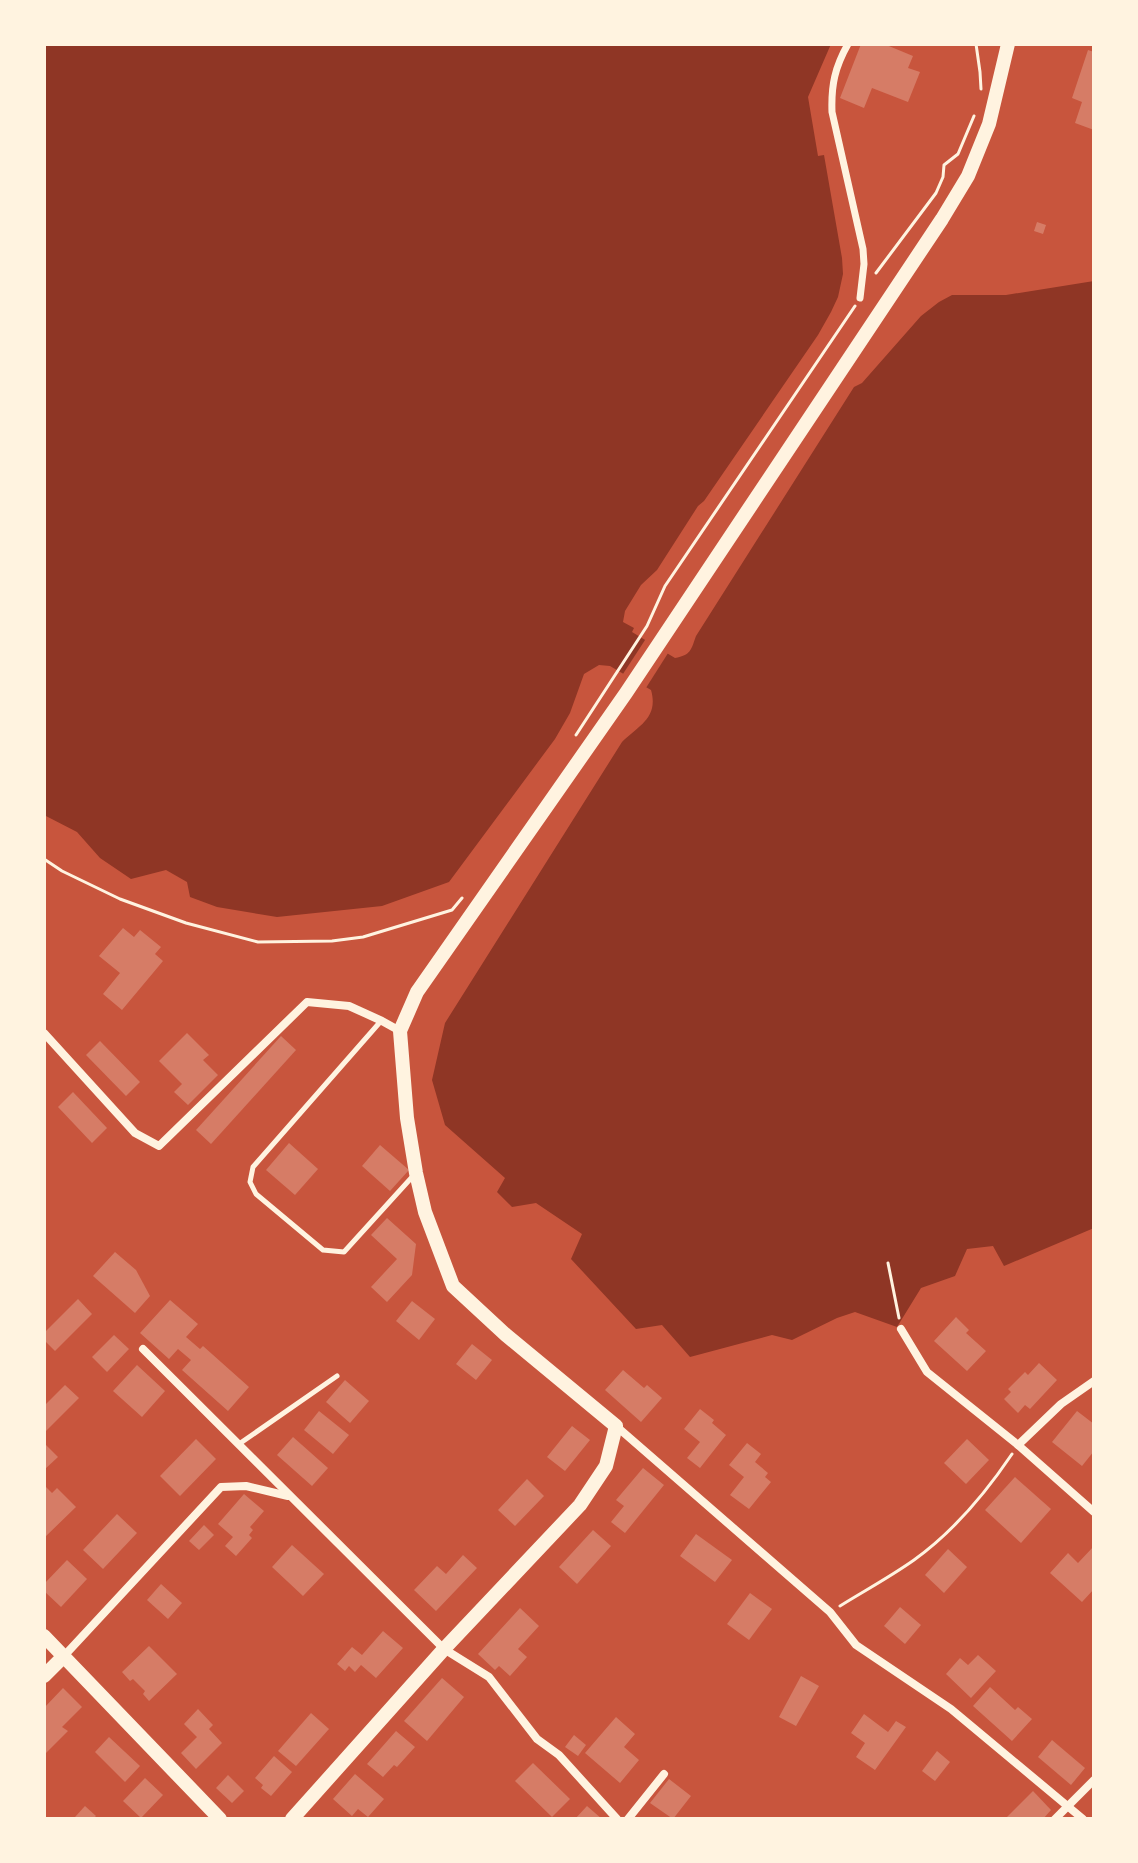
<svg xmlns="http://www.w3.org/2000/svg" width="1138" height="1863" font-family="'PT Serif',serif">
<style>
.water{fill:#8f3625}
.pier{fill:#c8553d}
.building{fill:#d67c66}
.lines{fill:none;stroke-linecap:round;stroke-linejoin:round}
.path{stroke:#fff3e0;stroke-width:3}
.service{stroke:#fff3e0;stroke-width:5}
.pedestrian{stroke:#fff3e0;stroke-width:7}
.minor{stroke:#fff3e0;stroke-width:8}
.tertiary{stroke:#fff3e0;stroke-width:14}
.secondary{stroke:#fff3e0;stroke-width:14}
</style>
<rect width="100%" height="100%" fill="#c8553d"/>
<!-- water -->
<path class="water" d="M44 44H831L808 97 818 156 824 155 842 258 843 274 838 297 831 312 818 335 704 501 698 506 657 570 641 585 625 611 623 622 634 628 632 632 675 658C691 655 691 650 696 636L854 387 862 383 921 316 939 302 952 295H1006L1094 281V1228L1004 1266 993 1246 967 1249 955 1276 921 1288 897 1327 855 1312 837 1318 792 1340 772 1335 690 1357 662 1325 636 1329 571 1259 582 1234 536 1203 512 1207 497 1192 505 1178 445 1125 432 1080 445 1023 622 742C638 726 659 718 651 690L610 666 599 665 584 674 570 713 555 739 449 882 382 906 277 917 217 907 190 897 187 882 166 870 131 879 100 858 77 832 44 815Z"/>
<!-- pier -->
<polygon class="pier" points="647,637 670,650 644,691 621,677"/>
<!-- building -->
<g class="building">
<polygon points="861,44 884,44 913,56 908,68 920,72 908,102 872,88 864,108 840,98"/>
<polygon points="1088,50 1094,52 1094,130 1075,123 1082,102 1072,98"/>
<polygon points="1037,222 1046,225 1043,234 1034,231"/>
<polygon points="123,928 134,937 140,930 161,947 155,954 163,961 122,1010 103,994 120,973 99,956"/>
<polygon points="187,1033 209,1055 203,1060 218,1075 188,1105 174,1092 182,1084 159,1061"/>
<polygon points="281,1036 296,1050 211,1144 196,1130"/>
<polygon points="100,1041 140,1082 126,1096 86,1055"/>
<polygon points="73,1092 107,1128 92,1143 58,1107"/>
<polygon points="289,1143 318,1169 295,1195 266,1170"/>
<polygon points="380,1145 409,1170 390,1191 362,1166"/>
<polygon points="387,1218 416,1244 412,1275 387,1302 371,1287 397,1259 371,1235"/>
<polygon points="115,1252 136,1270 150,1296 135,1313 93,1276"/>
<polygon points="78,1299 92,1314 55,1351 44,1340 44,1333"/>
<polygon points="170,1300 198,1324 186,1337 200,1349 203,1346 249,1387 228,1411 182,1370 191,1360 178,1349 169,1359 140,1333"/>
<polygon points="412,1301 435,1319 419,1340 396,1321"/>
<polygon points="956,1317 969,1330 966,1333 986,1351 967,1371 934,1341"/>
<polygon points="114,1335 129,1349 107,1372 92,1357"/>
<polygon points="472,1344 492,1360 476,1380 456,1364"/>
<polygon points="1039,1363 1057,1380 1030,1409 1025,1405 1018,1413 1004,1399 1011,1392 1008,1389 1025,1372 1028,1375"/>
<polygon points="137,1365 165,1391 142,1417 113,1391"/>
<polygon points="623,1370 644,1388 647,1385 662,1398 641,1422 605,1390"/>
<polygon points="345,1380 369,1401 350,1423 326,1402"/>
<polygon points="65,1385 79,1398 44,1433 44,1406"/>
<polygon points="700,1409 714,1420 712,1423 726,1435 700,1468 687,1458 700,1442 684,1429"/>
<polygon points="319,1411 349,1435 333,1454 304,1430"/>
<polygon points="1077,1411 1094,1424 1094,1451 1082,1466 1052,1442"/>
<polygon points="572,1426 590,1440 565,1471 547,1457"/>
<polygon points="293,1437 328,1468 312,1486 277,1455"/>
<polygon points="196,1439 216,1459 180,1496 160,1476"/>
<polygon points="967,1439 989,1460 966,1484 944,1463"/>
<polygon points="44,1443 58,1457 44,1470"/>
<polygon points="747,1443 761,1454 755,1462 768,1473 765,1477 771,1482 749,1509 730,1495 744,1477 729,1465"/>
<polygon points="643,1468 664,1485 625,1533 611,1522 624,1506 616,1500"/>
<polygon points="1015,1477 1051,1509 1021,1543 985,1510"/>
<polygon points="527,1479 544,1496 515,1526 498,1510"/>
<polygon points="44,1485 52,1493 57,1488 76,1507 44,1538"/>
<polygon points="244,1494 264,1511 250,1527 253,1530 249,1535 252,1538 236,1556 225,1546 233,1537 218,1524"/>
<polygon points="117,1514 137,1533 103,1569 83,1550"/>
<polygon points="204,1525 214,1535 199,1550 189,1541"/>
<polygon points="593,1530 611,1546 577,1584 559,1567"/>
<polygon points="696,1534 732,1560 715,1582 680,1556"/>
<polygon points="292,1545 324,1574 303,1596 272,1567"/>
<polygon points="1094,1546 1094,1589 1082,1602 1050,1573 1068,1553 1078,1563"/>
<polygon points="948,1549 967,1567 944,1593 925,1575"/>
<polygon points="463,1555 477,1568 436,1611 414,1590 437,1566 446,1574"/>
<polygon points="67,1560 87,1579 61,1607 44,1591 44,1584"/>
<polygon points="161,1584 182,1603 168,1619 147,1600"/>
<polygon points="750,1593 772,1609 749,1640 727,1624"/>
<polygon points="900,1607 921,1625 905,1644 884,1626"/>
<polygon points="520,1608 539,1626 518,1649 527,1657 510,1676 499,1666 495,1670 478,1654"/>
<polygon points="383,1631 403,1648 376,1678 361,1665 355,1672 349,1666 345,1671 337,1664 352,1647 362,1655"/>
<polygon points="149,1646 177,1674 149,1701 143,1694 145,1691 133,1679 130,1681 122,1672"/>
<polygon points="978,1655 996,1671 971,1698 946,1674 960,1658 968,1665"/>
<polygon points="801,1676 819,1686 796,1726 779,1717"/>
<polygon points="442,1678 464,1697 427,1741 404,1721"/>
<polygon points="990,1687 1015,1710 1018,1707 1032,1719 1012,1741 973,1706"/>
<polygon points="63,1688 82,1707 62,1727 68,1731 44,1755 44,1708"/>
<polygon points="198,1709 213,1725 209,1729 222,1743 196,1769 181,1753 197,1737 184,1724"/>
<polygon points="311,1713 329,1729 296,1766 278,1751"/>
<polygon points="864,1714 888,1732 896,1721 906,1727 875,1770 856,1757 865,1743 851,1733"/>
<polygon points="616,1717 635,1734 624,1747 639,1760 620,1783 585,1753"/>
<polygon points="396,1731 415,1747 397,1767 394,1765 383,1777 367,1764"/>
<polygon points="574,1735 586,1745 578,1756 565,1747"/>
<polygon points="109,1737 140,1766 125,1782 95,1752"/>
<polygon points="1052,1740 1085,1768 1071,1785 1038,1757"/>
<polygon points="937,1751 950,1762 935,1781 922,1771"/>
<polygon points="274,1756 292,1772 271,1796 261,1788 263,1785 255,1778"/>
<polygon points="533,1763 570,1799 552,1817 515,1781"/>
<polygon points="355,1774 384,1799 368,1817 358,1809 352,1816 333,1799"/>
<polygon points="228,1775 244,1791 232,1803 216,1788"/>
<polygon points="145,1778 163,1795 141,1818 123,1801"/>
<polygon points="669,1779 691,1796 673,1819 650,1803"/>
<polygon points="1033,1791 1051,1810 1043,1819 1005,1819"/>
<polygon points="85,1806 96,1816 93,1819 77,1819 75,1817"/>
<polygon points="587,1806 602,1819 575,1819"/>
</g>
<g class="lines">
<!-- path -->
<g class="path">
<polyline points="976,44 980,72 981,89"/>
<polyline points="876,273 936,193 943,177 944,165 958,154 974,116"/>
<polyline points="576,735 647,626 665,586 855,306"/>
<polyline points="44,859 62,871 120,899 186,923 258,942 332,941 363,937 452,910 462,898"/>
<polyline points="888,1263 899,1318"/>
<path d="M840 1606C864 1591 890 1577 914 1560 953 1532 985 1494 1012 1454"/>
</g>
<!-- service -->
<g class="service">
<polyline points="381,1021 253,1167 250,1182 256,1194 323,1250 344,1252 413,1176"/>
<polyline points="239,1444 337,1376"/>
</g>
<!-- pedestrian -->
<path class="pedestrian" d="M848 44C835 67 831 85 832 112L863 249 864 264 860 298"/>
<!-- minor -->
<g class="minor">
<polyline points="44,1033 135,1133 159,1146 307,1002 349,1006 382,1021 400,1031"/>
<polyline points="901,1329 927,1372 1018,1445 1094,1512"/>
<polyline points="143,1349 444,1649 489,1677 537,1739 559,1755 617,1819"/>
<polyline points="616,1426 830,1612 856,1645 951,1709 1083,1819"/>
<polyline points="1018,1445 1061,1404 1094,1381"/>
<polyline points="64,1656 221,1487 246,1486 288,1496"/>
<polyline points="628,1819 664,1774"/>
<polyline points="1055,1819 1094,1780"/>
</g>
<!-- tertiary -->
<polyline class="tertiary" points="292,1819 444,1649 580,1505 606,1466 616,1426 506,1335 453,1286 425,1212 416,1173 407,1118 400,1031 417,992 626,693 942,219 968,176 989,124 1008,44"/>
<!-- secondary -->
<g class="secondary">
<polyline points="44,1636 220,1819"/>
<polyline points="44,1676 64,1656"/>
</g>
</g>
<!-- border -->
<rect width="1138" height="1863" fill="none" stroke="#fff3e0" stroke-width="92"/>
</svg>
